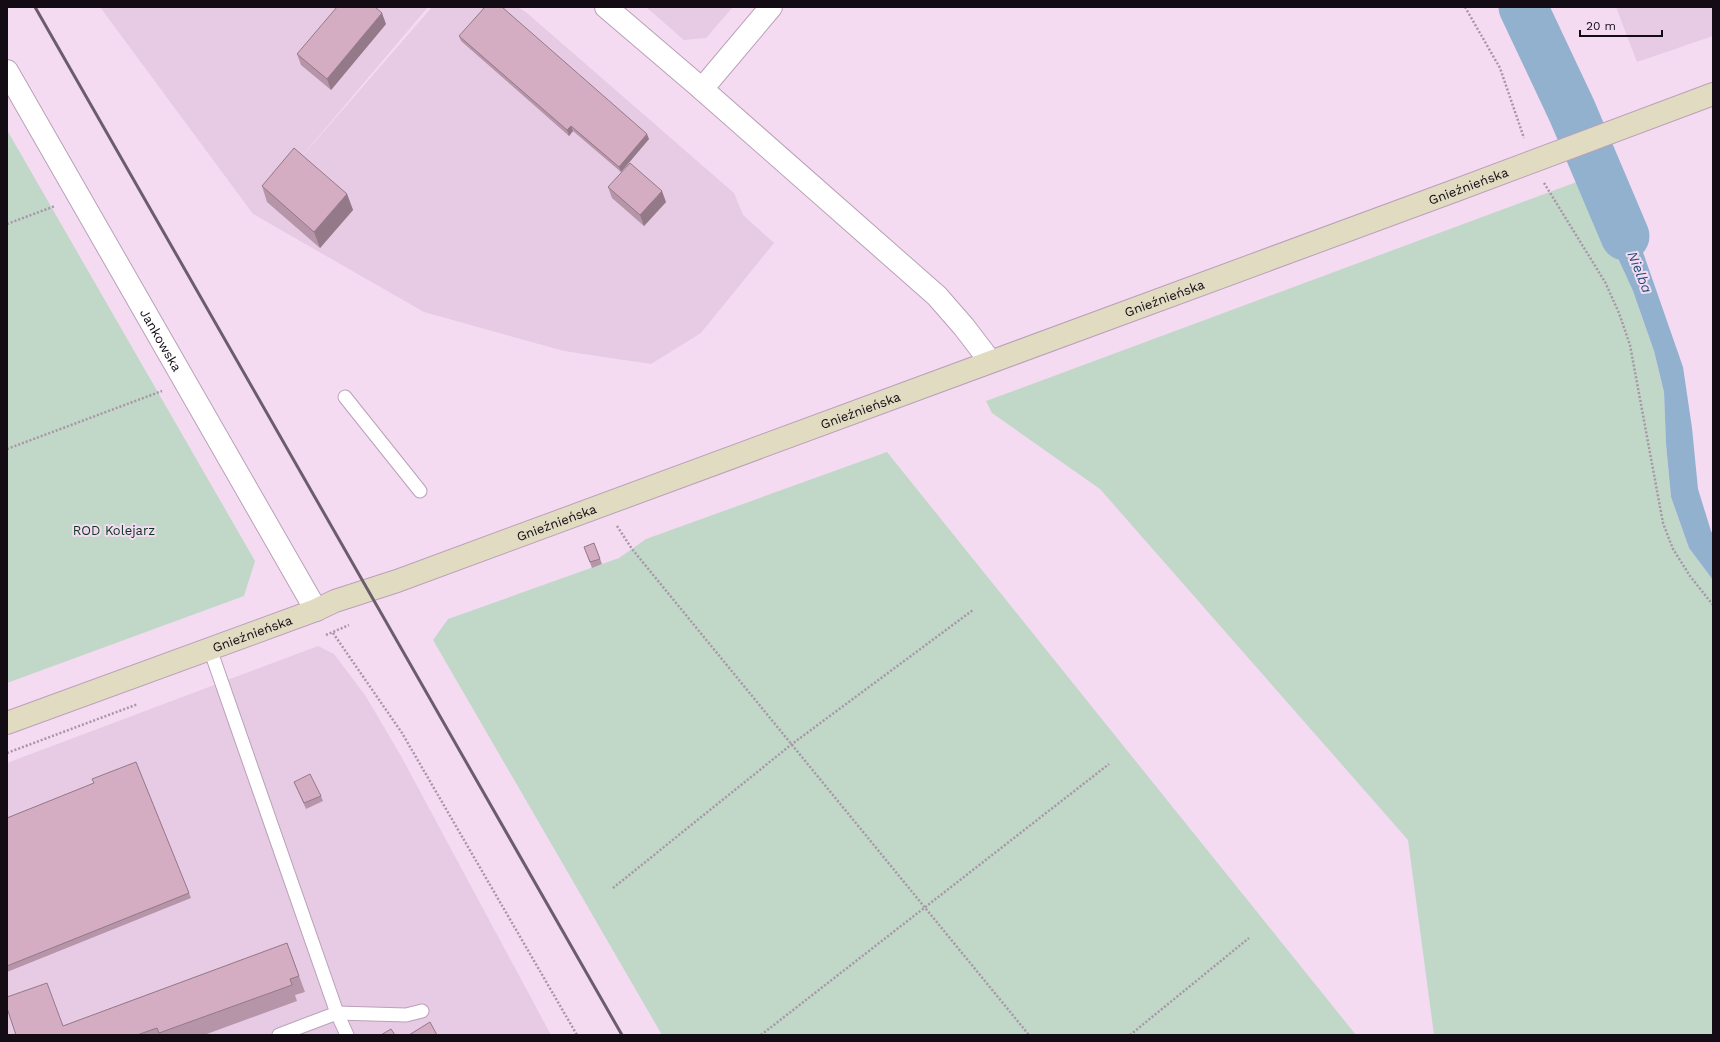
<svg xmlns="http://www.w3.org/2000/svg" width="1720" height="1042" font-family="'Work Sans',sans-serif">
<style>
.built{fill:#e7cae4}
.green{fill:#c1d8c8}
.water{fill:#92b1ce}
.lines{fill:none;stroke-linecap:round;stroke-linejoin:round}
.river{stroke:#92b1ce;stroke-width:49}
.service-casing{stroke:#b9a1b7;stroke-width:15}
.minor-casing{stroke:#b9a1b7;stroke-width:24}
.tertiary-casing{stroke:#b9a1b7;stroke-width:24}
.secondary-casing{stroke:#b9a1b7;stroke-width:24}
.path{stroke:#a895a7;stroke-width:2.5;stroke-dasharray:2 2;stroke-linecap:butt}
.service{stroke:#fff;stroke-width:13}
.minor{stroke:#fff;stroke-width:22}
.tertiary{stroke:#fff;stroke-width:22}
.secondary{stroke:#e1dbc2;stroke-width:22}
.rail{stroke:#6b5d6b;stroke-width:3}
.wall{fill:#b695a8}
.shaded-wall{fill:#947988}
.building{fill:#d4adc3;stroke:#947988}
.labels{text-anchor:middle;stroke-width:4;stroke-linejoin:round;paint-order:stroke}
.street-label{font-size:13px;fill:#140c14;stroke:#f4dbf2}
.park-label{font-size:13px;fill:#08371e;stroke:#f4dbf2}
.water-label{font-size:14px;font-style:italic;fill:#1c4e74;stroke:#f4dbf2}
</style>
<rect width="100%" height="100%" fill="#f4dbf2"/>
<!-- built -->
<g class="built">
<polygon points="100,7 428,7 286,175 432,7 518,7 527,13 734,193 743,215 774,243 701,333 651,364 564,351 424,312 253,214"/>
<polygon points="646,7 733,7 706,38 684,40"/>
<polygon points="1616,7 1713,7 1713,36 1637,62"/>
<polygon points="318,646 334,654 365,695 401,756 551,1035 7,1035 7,763"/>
</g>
<!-- green -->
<g class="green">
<polygon points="7,130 255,561 244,596 7,683"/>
<polygon points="1582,180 1633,291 1654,351 1664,392 1666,444 1671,497 1689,548 1713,580 1713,1035 1434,1035 1408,840 1100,489 992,413 986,401"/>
<polygon points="887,452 1356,1035 662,1035 433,640 448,619 619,558 646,539"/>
</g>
<!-- water -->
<polygon class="water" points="1614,169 1683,367 1692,428 1698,489 1711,531 1713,534 1713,580 1689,548 1671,497 1666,444 1664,392 1654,351 1633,291 1582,180"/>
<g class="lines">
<!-- river -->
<polyline class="river" points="1523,7 1572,111 1625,236"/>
<defs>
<g id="service">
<polyline points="345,397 420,491"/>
<polyline points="210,649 337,1013 347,1035"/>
<polyline points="279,1035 337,1013 406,1015 422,1011"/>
</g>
<polyline id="minor" points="606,7 702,89"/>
<g id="tertiary">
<polyline points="771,7 702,89 937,296 964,327 990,361"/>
<path id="s1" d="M7 71 316 610"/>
</g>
<g id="secondary">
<path id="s2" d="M7 723 316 610 335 601 397 581 1454 191 1713 94"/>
</g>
</defs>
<!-- service casing -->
<use href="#service" class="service-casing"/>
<!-- minor casing -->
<use href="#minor" class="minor-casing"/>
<!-- tertiary casing -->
<use href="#tertiary" class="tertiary-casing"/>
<!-- secondary casing -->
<use href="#secondary" class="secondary-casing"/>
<!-- path -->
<g class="path">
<polyline points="1465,7 1500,68 1524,138"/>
<polyline points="1544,183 1605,282 1619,313 1630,345 1663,523 1673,549 1690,576 1713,605"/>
<polyline points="7,224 55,206"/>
<polyline points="7,449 162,391"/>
<polyline points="617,526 632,549 1029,1035"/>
<polyline points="333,633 402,733 577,1035"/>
<polyline points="326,635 349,625"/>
<polyline points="7,753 138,704"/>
<polyline points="613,888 792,744 973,610"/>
<polyline points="761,1035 1109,764"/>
<polyline points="1130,1035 1249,938"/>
</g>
<!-- service -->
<use href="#service" class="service"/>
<!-- minor -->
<use href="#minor" class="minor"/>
<!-- tertiary -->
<use href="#tertiary" class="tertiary"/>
<!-- secondary -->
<use href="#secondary" class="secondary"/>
<!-- rail -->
<polyline class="rail" points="35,7 622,1035"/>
</g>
<!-- wall -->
<g class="wall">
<polygon points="386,24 331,90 301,65 297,54"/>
<polygon points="459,36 649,139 621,172 573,131 569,136 461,41"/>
<polygon points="262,186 347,194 353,210 320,248 267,202"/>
<polygon points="608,187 666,202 644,226 612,198"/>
<polygon points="594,543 602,564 592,568 584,547"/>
<polygon points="136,762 191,898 7,972 7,818 94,783"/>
<polygon points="294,782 321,796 323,801 306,809"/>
<polygon points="287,943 305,992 295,995 297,1001 204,1035 16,1035 63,1026"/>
</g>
<!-- shaded-wall -->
<g class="shaded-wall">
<polygon points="382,13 386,24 331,90 327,79"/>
<polygon points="571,126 573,131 569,136 567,130"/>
<polygon points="647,134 649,139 621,172 619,167"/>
<polygon points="662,191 666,202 644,226 640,215"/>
<polygon points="347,194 353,210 320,248 314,232"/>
</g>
<!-- building -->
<g class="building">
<polygon points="337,7 375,7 382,13 327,79 297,54"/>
<polygon points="485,7 502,7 647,134 619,167 571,126 567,130 459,36"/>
<polygon points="294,148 347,194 314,232 262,186"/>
<polygon points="630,163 662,191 640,215 608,187"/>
<polygon points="594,543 600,559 590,562 584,547"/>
<polygon points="136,762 189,893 7,966 7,818 94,783 92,779"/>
<polygon points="310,774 321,796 304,803 294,782"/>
<polygon points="287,943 299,976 290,979 292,985 159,1033 157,1028 137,1035 16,1035 7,1008 7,997 47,983 63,1026"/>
<polygon points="430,1022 437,1035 409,1035"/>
<polygon points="391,1029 395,1035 381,1035"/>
</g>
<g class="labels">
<!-- street labels -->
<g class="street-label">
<text dy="5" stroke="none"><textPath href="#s2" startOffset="1557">Gnieźnieńska</textPath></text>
<text dy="5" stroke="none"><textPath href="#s2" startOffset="1233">Gnieźnieńska</textPath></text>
<text dy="5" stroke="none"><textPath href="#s1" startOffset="310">Jankowska</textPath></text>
<text dy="5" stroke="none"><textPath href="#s2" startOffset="909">Gnieźnieńska</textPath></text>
<text dy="5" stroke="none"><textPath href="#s2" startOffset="585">Gnieźnieńska</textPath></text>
<text dy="5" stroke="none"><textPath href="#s2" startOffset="261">Gnieźnieńska</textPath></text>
</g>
<!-- park labels -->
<g class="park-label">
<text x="114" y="535">ROD Kolejarz</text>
</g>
<!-- water labels -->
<g class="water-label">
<text transform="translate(1640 272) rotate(68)" y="5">Nielba</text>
</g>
</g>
<!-- border -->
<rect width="1720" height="1042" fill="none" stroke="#140c14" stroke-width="16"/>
<!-- scale -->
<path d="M1580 30v6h82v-6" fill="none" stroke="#140c14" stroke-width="2"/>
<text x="1586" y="30" font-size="12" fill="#140c14" stroke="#f4dbf2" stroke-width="3" paint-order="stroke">20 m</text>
</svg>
